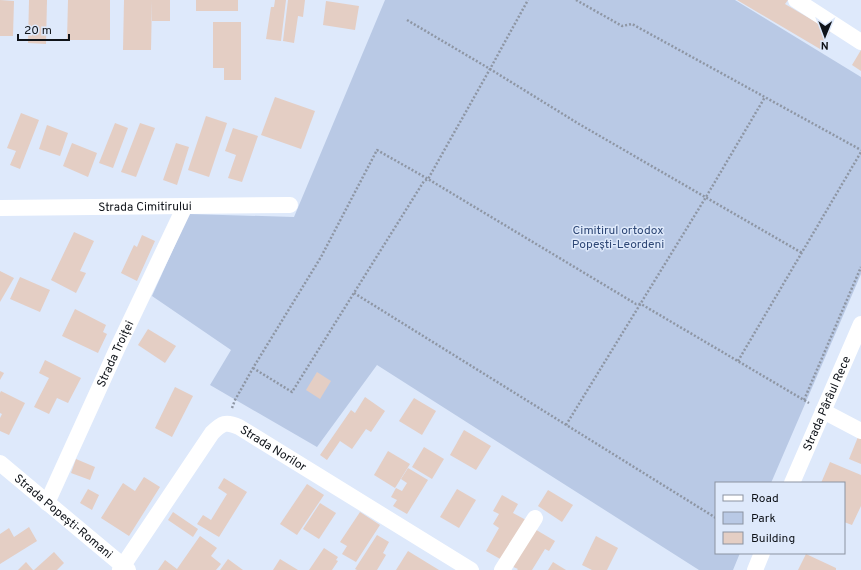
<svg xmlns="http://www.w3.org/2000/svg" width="861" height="570" font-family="Overpass,sans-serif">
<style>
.green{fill:#b9c9e5}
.building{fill:#e4cec4}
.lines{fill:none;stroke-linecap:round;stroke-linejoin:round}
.path{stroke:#8e96a4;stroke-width:2.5;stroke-dasharray:2 2;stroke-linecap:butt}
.minor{stroke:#fff;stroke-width:16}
.labels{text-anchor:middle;stroke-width:3;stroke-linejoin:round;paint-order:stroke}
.street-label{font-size:12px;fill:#0f1319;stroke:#dee9fb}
.park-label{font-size:12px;fill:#2f4876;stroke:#dee9fb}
</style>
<rect width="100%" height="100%" fill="#dee9fb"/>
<!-- green -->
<polygon class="green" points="385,0 735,0 861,77 861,274 771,483 716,483 716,553 740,553 733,570 699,570 377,365 317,447 210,385 231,350 152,296 189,214 294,217"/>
<!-- building -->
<g class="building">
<polygon points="0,0 14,1 13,36 0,36"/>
<polygon points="29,0 47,0 46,44 28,43"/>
<polygon points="68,0 110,0 110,40 67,40"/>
<polygon points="124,0 152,0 151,50 123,50"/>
<rect x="152" y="0" width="18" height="21"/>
<rect x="196" y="0" width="42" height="11"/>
<polygon points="275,0 286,0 281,41 266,39 271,7 274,7"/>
<polygon points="288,0 305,0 303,17 298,16 294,43 283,41"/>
<polygon points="737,0 788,0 785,4 831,31 820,49"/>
<polygon points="326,1 359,6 355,30 323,25"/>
<polygon points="213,22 241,22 241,80 224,80 224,68 213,68"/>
<polygon points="861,50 861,71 852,65"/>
<polygon points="275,97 315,111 301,149 261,135"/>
<polygon points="21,113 39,120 20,169 10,165 16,151 7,148"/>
<polygon points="206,116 227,123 209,177 188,170"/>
<polygon points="115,123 128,128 113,168 99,163"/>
<polygon points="140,123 155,128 136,177 121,172"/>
<polygon points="47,125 68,133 60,156 39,149"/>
<polygon points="233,128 258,136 242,182 228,178 236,155 225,151"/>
<polygon points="72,143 97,153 88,177 63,166"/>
<polygon points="176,143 189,147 177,185 163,180"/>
<polygon points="74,232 94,241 80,271 86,273 76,293 51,280"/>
<polygon points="142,235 155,241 137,281 121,273 134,245 137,247"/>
<polygon points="0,271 14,278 0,302"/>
<polygon points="20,277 50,290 40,312 10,299"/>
<polygon points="75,309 106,325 103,332 107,334 98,353 62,336"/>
<polygon points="148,329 176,346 165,363 138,345"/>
<polygon points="45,360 81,378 68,403 57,398 49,414 34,407 49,378 39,373"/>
<polygon points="0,371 4,373 0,380"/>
<polygon points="317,372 331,381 320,399 306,390"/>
<polygon points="175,387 193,396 172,437 155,428"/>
<polygon points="1,391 25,403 9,435 0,431 0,418 2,414 0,413 0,393"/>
<polygon points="365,397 385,411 371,432 366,429 352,449 340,441 327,460 320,455 351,410 355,413"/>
<polygon points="414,398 436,411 422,435 399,421"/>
<polygon points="464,430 491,446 476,470 450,455"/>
<polygon points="858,437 861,439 861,464 849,459"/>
<polygon points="424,447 444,459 432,479 412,467"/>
<polygon points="388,451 410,464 395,488 374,475"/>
<polygon points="76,459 95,467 90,480 71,473"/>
<polygon points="830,462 861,475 861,506 852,525 844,522 844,483 821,483"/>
<polygon points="408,468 428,480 407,514 393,506 397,500 391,497 396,488 402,491 407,483 401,479"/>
<polygon points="144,477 160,487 129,536 101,518 123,483 135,491"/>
<polygon points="224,478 247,492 219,537 197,524 203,515 211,520 227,494 218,488"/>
<polygon points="307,484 324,495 297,535 280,524"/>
<polygon points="88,489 99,495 92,510 80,503"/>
<polygon points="457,489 476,500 459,528 440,517"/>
<polygon points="548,490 573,505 562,522 538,506"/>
<polygon points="502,495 518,504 513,513 526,520 502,560 486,551 499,528 493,524 499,514 493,511"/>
<polygon points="320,503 336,513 319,539 303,529"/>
<polygon points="173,512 198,529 193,537 168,520"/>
<polygon points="360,512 380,525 356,562 342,554 347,546 340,542"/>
<polygon points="29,527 37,541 0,564 0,534 9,528 14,537"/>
<polygon points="533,528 555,541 549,551 545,549 532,570 517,570 518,569 511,566"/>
<polygon points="377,535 389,542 383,553 386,555 377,570 357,570 355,569"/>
<polygon points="200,536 217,548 211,556 221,564 216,570 158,570 165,560 177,569"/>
<polygon points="596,536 618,548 607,570 592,570 582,565"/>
<polygon points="324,548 338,557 336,560 338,561 332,570 309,570"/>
<polygon points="408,551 439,570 396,570"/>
<polygon points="54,552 64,563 57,570 34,570"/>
<polygon points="806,554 836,568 836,570 798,570"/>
<polygon points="228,559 243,570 220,570"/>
<polygon points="280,559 298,570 273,570"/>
<polygon points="26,562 33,570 18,570"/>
<polygon points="553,562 566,570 548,570"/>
</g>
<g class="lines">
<!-- path -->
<g class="path">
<polyline points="576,0 622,26 632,24 861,150"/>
<polyline points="407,20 490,69 579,124 802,253"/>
<polyline points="354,293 716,518"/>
<polyline points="738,361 861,152"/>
<polyline points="253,368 292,392 424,181 428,179 490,69 528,0"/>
<polyline points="804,400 861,267"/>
<polyline points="232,408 235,400 253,368 321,257 377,150 428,179 636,304 641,304 809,403"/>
<polyline points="566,425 706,197 765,97"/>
</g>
<!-- minor -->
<g class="minor">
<polyline points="796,0 861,42"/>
<path id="s1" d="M0 208 290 205"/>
<polyline points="823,411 861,431"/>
<path id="s2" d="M0 463 128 570"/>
<path id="s3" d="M792 483 861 324"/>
<path id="s4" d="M47 503 117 349 185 206"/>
<path id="s5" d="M120 570 212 433C222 423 226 421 239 427L471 570"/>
<polyline points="502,570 535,518"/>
<polyline points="755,570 762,553"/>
</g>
</g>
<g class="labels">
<!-- street labels -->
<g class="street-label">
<text dy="4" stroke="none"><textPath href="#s1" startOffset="145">Strada Cimitirului</textPath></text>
<text dy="4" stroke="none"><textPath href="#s4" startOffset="164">Strada Troiței</textPath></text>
<text dy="4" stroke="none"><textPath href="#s3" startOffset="87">Strada Pârâul Rece</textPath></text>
<text dy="4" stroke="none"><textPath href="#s5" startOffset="236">Strada Norilor</textPath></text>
<text dy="4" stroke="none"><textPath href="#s2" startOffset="83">Strada Popești-Romani</textPath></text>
</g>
<!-- park labels -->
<g class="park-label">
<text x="618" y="234">Cimitirul ortodox<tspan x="618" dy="14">Popești-Leordeni</tspan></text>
</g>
</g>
<!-- legend -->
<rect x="715" y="482" width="130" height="72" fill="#dee9fb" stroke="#8b93a1"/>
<rect x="723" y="495" width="20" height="6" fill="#ffffff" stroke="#8b93a1"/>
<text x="751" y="502" font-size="12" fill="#0f1319">Road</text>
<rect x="723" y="512" width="20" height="12" fill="#b9c9e5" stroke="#8b93a1"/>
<text x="751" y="522" font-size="12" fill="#0f1319">Park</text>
<rect x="723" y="532" width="20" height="12" fill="#e4cec4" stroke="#8b93a1"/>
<text x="751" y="542" font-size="12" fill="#0f1319">Building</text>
<!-- north arrow -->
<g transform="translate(825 36) rotate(181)" stroke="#dee9fb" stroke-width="3" paint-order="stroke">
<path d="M0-3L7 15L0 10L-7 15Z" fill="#0f1319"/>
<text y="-6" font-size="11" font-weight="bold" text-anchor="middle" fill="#0f1319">N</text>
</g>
<!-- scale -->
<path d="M18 34v6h51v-6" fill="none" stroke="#0f1319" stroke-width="2"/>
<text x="24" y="34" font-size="12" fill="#0f1319" stroke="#dee9fb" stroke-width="3" paint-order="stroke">20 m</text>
</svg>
